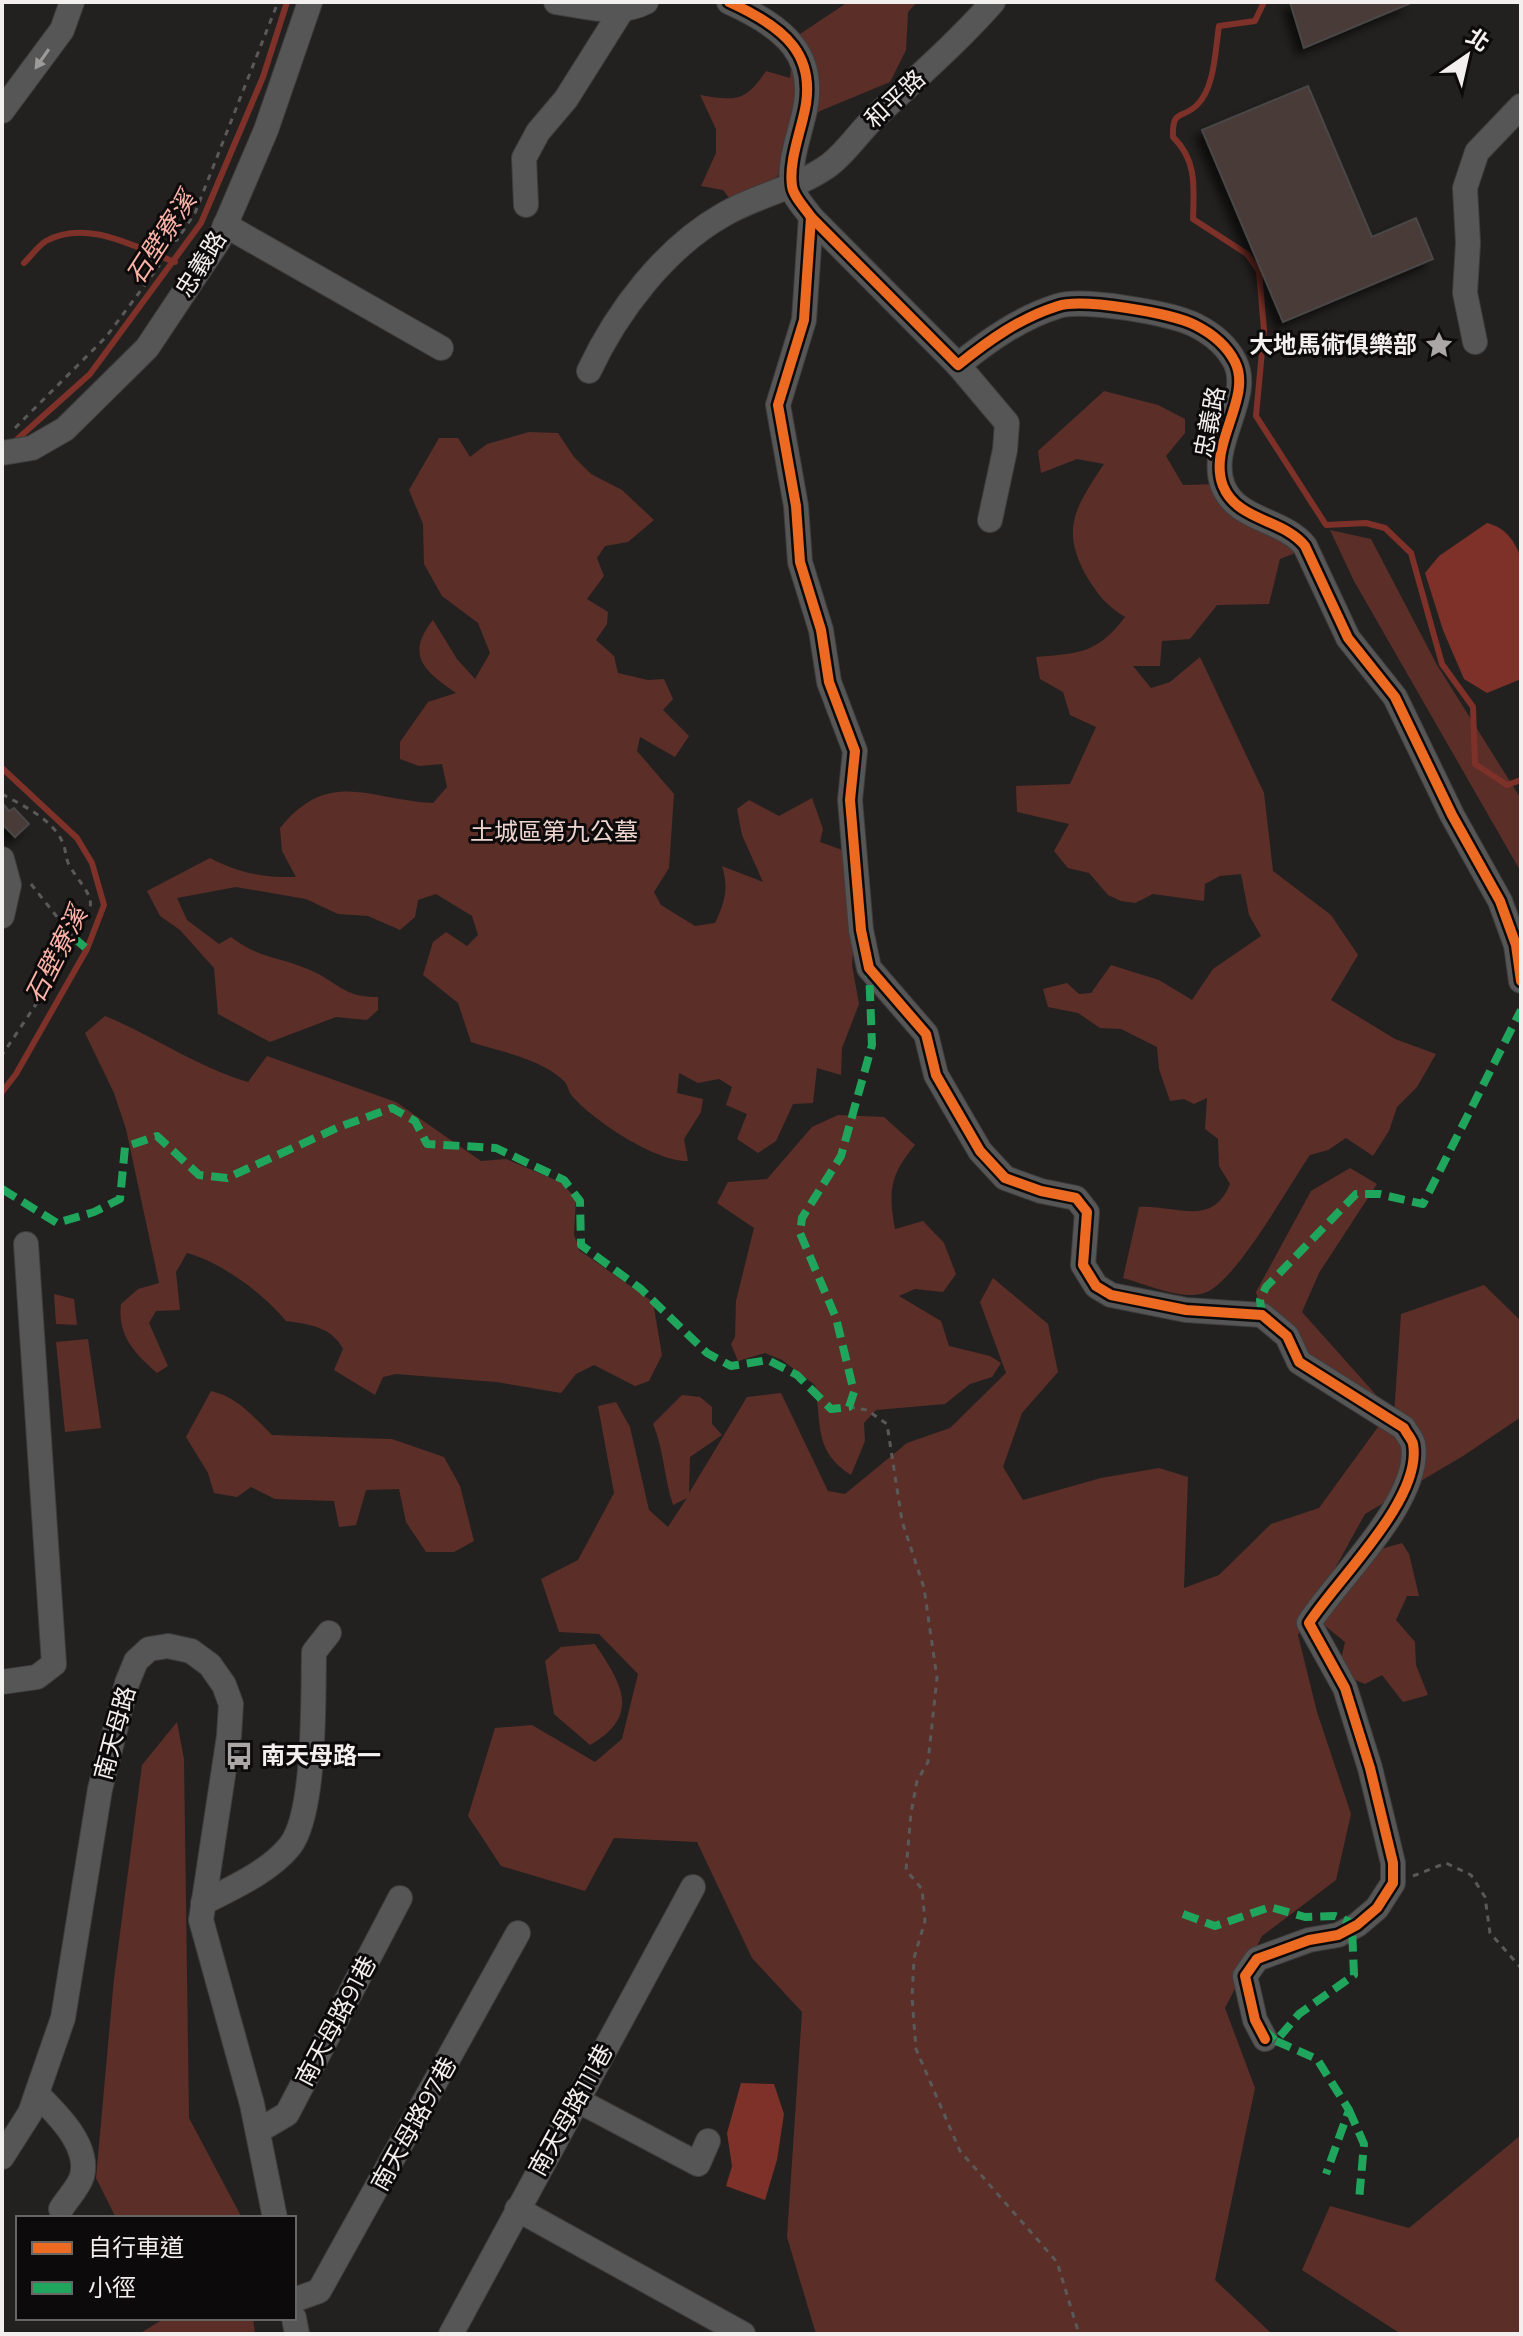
<svg xmlns="http://www.w3.org/2000/svg" width="1523" height="2336" font-family="Montserrat,'Noto Sans TC',sans-serif">
<style>
.green{fill:#5c2e28}
.water{fill:#7d3128}
.lines{fill:none;stroke-linecap:round;stroke-linejoin:round}
.stream{stroke:#7d3128;stroke-width:6}
.building{fill:#4a3a39;stroke:#494746;stroke-width:2;filter:url(#shadow)}
.minor-casing{stroke:#3f3e3e;stroke-width:26}
.path{stroke:#5a5959;stroke-width:3;stroke-dasharray:6 6;stroke-linecap:butt}
.minor{stroke:#565656;stroke-width:24}
.quiet{stroke:#20a55d;stroke-width:8;stroke-dasharray:16 8;stroke-linecap:butt}
.cycleway-casing{stroke:#0c0a0a;stroke-width:15}
.cycleway{stroke:#ed6a23;stroke-width:10}
.oneway{fill:#9c9b9a}
.labels{text-anchor:middle;stroke-width:6;stroke-linejoin:round;paint-order:stroke}
.street-label{font-size:24px;fill:#f2efee;stroke:#0c0a0a}
.poi-label{font-size:24px;font-weight:bold;fill:#f2efee;stroke:#0c0a0a;text-anchor:end}
.park-label{font-size:24px;fill:#edd4cf;stroke:#0c0a0a}
.water-label{font-size:26px;font-style:italic;fill:#fdb3a7;stroke:#0c0a0a}
</style>
<defs>
<filter id="shadow"><feDropShadow dx="-7" dy="7" stdDeviation="4" flood-color="#0009"/></filter>
</defs>
<rect width="100%" height="100%" fill="#232120"/>
<!-- green -->
<g class="green">
<path d="M848 2H917L908 12 906 50 890 82 820 111 800 127 786 162 764 198 740 212 723 190 701 186 716 153V129L700 95C736 101 745 102 766 71L790 78 794 38Z"/>
<path d="M1104 391 1158 405 1185 419V433L1166 456 1183 485 1219 484 1303 550 1280 559 1269 604 1217 605 1190 639 1162 641 1160 666H1133L1151 688 1170 682 1200 657 1264 793 1273 871 1331 915 1358 955 1331 1000 1395 1039 1436 1054 1417 1087 1397 1107 1389 1131 1373 1156 1346 1138 1328 1150 1310 1155C1289 1185 1239 1277 1207 1292 1184 1302 1146 1284 1123 1278L1139 1207C1177 1205 1212 1228 1230 1184L1219 1166 1218 1139 1205 1129 1207 1098 1194 1104 1184 1099 1170 1101 1159 1069 1157 1047 1121 1029 1100 1028 1078 1013 1048 1007 1043 989 1067 983 1079 994 1091 993 1111 965 1159 980 1192 1000 1213 969 1261 936 1249 915 1241 874 1220 876 1205 884 1204 901 1153 894 1135 903 1121 901 1108 895 1089 873 1068 868 1054 851 1069 824 1017 812 1016 786 1070 784 1096 727 1070 715 1063 692 1040 679 1036 657C1080 653 1097 654 1125 617 1107 606 1098 595 1087 577 1060 529 1075 508 1104 464L1077 459 1041 473 1038 451Z"/>
<path d="M529 432 558 433 574 457 591 474 622 490 654 520 628 542 605 546 597 558 604 576 587 599 608 612 607 624 596 640 614 656 618 673 648 680 664 679 673 699 663 710 689 736 675 757 640 737 637 751 674 794 669 868 654 892 661 905 695 926 715 923C725 902 729 888 722 866L763 882 742 835 737 809 749 800 779 816 812 798 823 829 820 842 848 852 855 921 852 965 859 1004 842 1048 841 1075 817 1068 813 1103 793 1104 776 1141 758 1153 737 1139 747 1114 726 1105 732 1087 719 1079 698 1083 679 1073 677 1093 703 1099 701 1112 684 1139 688 1161C656 1162 594 1121 572 1096 568 1091 568 1084 563 1080 539 1058 501 1052 471 1042L458 1003 423 975 433 942 446 932 467 946 478 935 472 916 436 894 418 900 415 917 400 930 368 916 338 914 306 899 236 887 177 898 187 920 219 944 231 937C261 960 279 956 310 970 338 982 344 998 378 997V1010L367 1020 336 1017 270 1042 218 1014 214 968 180 930 160 916 147 891 210 858C238 873 265 878 296 877L282 851 280 828C329 767 370 800 433 803L447 787 442 764 419 766 400 759V742L428 702 456 693C424 671 405 655 433 620L457 659 475 679 490 653 478 623 442 596 424 564 423 524 409 490 439 438H458L470 457 487 444Z"/>
<polygon points="1330,530 1371,539 1437,665 1521,799 1521,872 1354,581"/>
<path d="M105 1016C154 1036 197 1067 248 1082L267 1056 396 1102 481 1161 506 1159 560 1182 576 1198 574 1234 579 1250 653 1302 662 1355 649 1381 635 1386 594 1365 576 1374 561 1393 496 1382 396 1374 383 1377 375 1395 334 1370 343 1349C332 1327 309 1324 286 1321 264 1294 221 1262 187 1253L176 1272 180 1310 156 1311 149 1323 168 1366 157 1373C135 1353 117 1336 121 1304L138 1289 159 1283 126 1129 114 1093 85 1033Z"/>
<path d="M838 1115 884 1117 915 1145C890 1175 888 1191 895 1229L923 1221 944 1243 956 1274 943 1292 915 1289 899 1296 941 1321 949 1346 990 1356 1001 1363 992 1377 970 1384 945 1404 876 1410 864 1423 865 1441 851 1475C813 1451 822 1424 815 1385L782 1360 765 1353 738 1361 731 1344 735 1337 736 1301 754 1228 717 1203 728 1182 767 1179 812 1127Z"/>
<path d="M1350 1168 1377 1184 1319 1273 1302 1312 1394 1415 1401 1314 1484 1285 1521 1321V1417L1463 1456 1365 1514 1298 1635 1317 1712 1351 1814 1336 1880 1262 1936 1225 2008 1255 2088 1215 2280 1272 2334H816L787 2237 802 2012 752 1958 697 1842 614 1838 585 1891 501 1866 468 1816 495 1728 532 1725 595 1762 622 1739 638 1674 599 1634 559 1632 541 1579 578 1560 614 1493 598 1406 616 1402 630 1427 649 1510 668 1527 687 1498 673 1505C664 1478 664 1450 653 1424L682 1395 700 1397 712 1407V1424L722 1435 690 1457 689 1493 747 1397 781 1393 828 1491 845 1494 907 1443 950 1428 1006 1373 980 1302 993 1278 1048 1324 1058 1372 1022 1413 1003 1467 1023 1500 1101 1478 1159 1468 1188 1477 1184 1588 1219 1575 1271 1524 1319 1508 1378 1427 1267 1330 1256 1292 1311 1191Z"/>
<polygon points="54,1294 74,1299 77,1325 56,1324"/>
<polygon points="88,1339 101,1428 65,1432 56,1342"/>
<path d="M211 1391C237 1397 253 1416 272 1435L392 1439 444 1457 460 1486 474 1541 454 1552H426L406 1522 399 1489 366 1490 356 1525 339 1527 334 1501 275 1499 251 1487 237 1497 214 1493 208 1473 186 1437Z"/>
<polygon points="1402,1543 1409,1554 1419,1596 1407,1596 1396,1620 1415,1642 1416,1665 1428,1695 1403,1702 1382,1675 1365,1684 1338,1673 1345,1642 1318,1620 1374,1551"/>
<path d="M595 1644C621 1683 642 1715 590 1745L554 1714 545 1661 561 1647Z"/>
<polygon points="177,1722 184,1759 189,2118 242,2218 116,2218 96,2178 114,1979 142,1765"/>
<polygon points="1521,2135 1521,2334 1401,2334 1302,2270 1330,2206 1409,2228"/>
<polygon points="165,2318 253,2318 255,2334 139,2334"/>
</g>
<!-- water -->
<g class="water">
<path d="M1487 523C1506 528 1514 540 1521 558V679L1487 693 1464 679 1443 630 1425 573 1439 556Z"/>
<polygon points="741,2083 774,2084 784,2114 777,2160 765,2200 726,2186 732,2166 727,2133"/>
</g>
<g class="lines">
<!-- stream -->
<g class="stream">
<path d="M1264 2 1255 21 1219 26C1215 51 1215 87 1197 105 1182 120 1172 108 1173 137 1197 160 1194 187 1193 219L1247 254 1259 271 1264 330 1256 416 1326 525 1366 523 1385 528 1411 553 1442 664 1473 707 1475 764 1507 785 1521 780"/>
<path d="M24 263C31 256 38 246 46 241 87 218 136 248 175 262"/>
<polyline points="13,443 90,374 201,223 263,77 287,2"/>
<polyline points="2,768 77,838 92,863 104,905 87,949 16,1074 2,1092"/>
</g>
</g>
<!-- building -->
<g class="building">
<polygon points="1290,2 1413,2 1304,48"/>
<polygon points="1308,86 1372,237 1416,218 1433,259 1283,322 1202,130"/>
<polygon points="4,805 9,811 14,808 29,824 15,837 2,824"/>
</g>
<g class="lines">
<defs>
<g id="minor">
<path d="M556 2C586 6 617 17 646 2"/>
<path d="M729 2C784 27 820 55 803 118 798 139 789 164 792 186 793 196 805 208 811 217L958 365C989 340 1020 318 1058 306 1082 298 1172 313 1195 325 1211 333 1227 346 1235 362 1253 398 1207 445 1223 486 1237 521 1284 519 1305 546L1348 638 1395 697 1452 815 1500 901 1516 945 1521 981"/>
<polyline points="2,111 62,30 72,2"/>
<polyline points="526,205 524,158 538,132 566,99 622,10"/>
<path d="M811 217 804 320 778 405 796 506 800 562 821 630 829 682 855 751 850 800 861 930 869 968 926 1034 936 1075 980 1151 1005 1178 1041 1191 1076 1198 1087 1212 1083 1265 1096 1286 1111 1295 1186 1310 1262 1315 1287 1336 1299 1362 1404 1428C1406 1433 1412 1439 1413 1444 1423 1499 1337 1579 1309 1623L1345 1688 1370 1768 1393 1863V1883L1377 1908 1357 1925 1338 1935 1309 1940 1257 1959 1245 1976 1255 2020 1265 2039"/>
<polyline points="225,225 441,348"/>
<polyline points="1475,342 1465,293 1468,243 1465,188 1477,152 1521,106"/>
<polyline points="958,365 1007,423 1005,450 990,520"/>
<path d="M589 371C617 311 665 248 723 215 757 195 795 189 828 166 846 153 859 132 875 117 915 79 956 44 993 2"/>
<polyline points="2,453 32,448 65,429 147,348 219,240 266,130 310,2"/>
<polyline points="2,859 9,885 2,916"/>
<polyline points="2,1682 37,1677 54,1664 26,1244"/>
<path d="M203 1903C232 1888 269 1872 290 1846 316 1813 313 1696 314 1652L329 1633"/>
<path d="M37 2094C56 2113 90 2145 82 2176 79 2187 67 2199 61 2209"/>
<polyline points="577,2100 698,2164 708,2141"/>
<polyline points="258,2131 287,2114 400,1898"/>
<polyline points="2,2157 30,2113 63,2018 100,1789 127,1683 136,1661 149,1649 168,1646 191,1651 210,1665 224,1685 231,1704 229,1736 201,1920 252,2104 275,2218"/>
<polyline points="517,2209 743,2334"/>
<polyline points="294,2300 319,2291 518,1933"/>
<polyline points="294,2318 297,2334"/>
<polyline points="451,2334 693,1887"/>
</g>
</defs>
<!-- minor casing -->
<use href="#minor" class="minor-casing"/>
<!-- path -->
<g class="path">
<polyline points="15,428 106,337 159,266 150,262 154,245 177,240 195,213 278,2"/>
<path d="M2 794C23 806 51 818 62 841 66 848 65 857 69 865 87 895 108 906 66 928L63 951 51 982 2 1055"/>
<polyline points="31,884 73,937"/>
<polyline points="849,1407 867,1410 887,1424 902,1521 924,1588 937,1678 928,1762 917,1781 911,1813 906,1870 922,1889 925,1921 914,1958 912,1997 916,2049 960,2151 1057,2262 1079,2334"/>
<polyline points="1413,1876 1446,1863 1471,1875 1485,1897 1490,1933 1521,1968"/>
</g>
<!-- minor -->
<use href="#minor" class="minor"/>
<!-- quiet -->
<g class="quiet">
<polyline points="73,937 87,949"/>
<polyline points="2,1189 57,1223 94,1212 120,1199 125,1147 157,1136 199,1175 227,1178 339,1127 392,1108 415,1121 427,1144 496,1148 564,1180 580,1201 581,1245 641,1289 707,1353 731,1366 768,1360 797,1375 831,1409 849,1407 854,1392 836,1318 800,1233 802,1218 841,1156 872,1045 869,968"/>
<polyline points="1262,1315 1260,1300 1266,1287 1356,1194 1379,1194 1423,1204 1521,1010"/>
<polyline points="1183,1914 1215,1926 1270,1907 1305,1917 1335,1916 1357,1925"/>
<polyline points="1263,2029 1276,2041 1299,2014 1354,1975 1352,1928"/>
<polyline points="1276,2041 1317,2059 1349,2110 1326,2174"/>
<polyline points="1349,2110 1364,2144 1359,2200"/>
</g>
<defs>
<g id="cycleway">
<path d="M729 2C784 27 820 55 803 118 798 139 789 164 792 186 793 196 805 208 811 217L958 365C989 340 1020 318 1058 306 1082 298 1172 313 1195 325 1211 333 1227 346 1235 362 1253 398 1207 445 1223 486 1237 521 1284 519 1305 546L1348 638 1395 697 1452 815 1500 901 1516 945 1521 981"/>
<path d="M811 217 804 320 778 405 796 506 800 562 821 630 829 682 855 751 850 800 861 930 869 968 926 1034 936 1075 980 1151 1005 1178 1041 1191 1076 1198 1087 1212 1083 1265 1096 1286 1111 1295 1186 1310 1262 1315 1287 1336 1299 1362 1404 1428C1406 1433 1412 1439 1413 1444 1423 1499 1337 1579 1309 1623L1345 1688 1370 1768 1393 1863V1883L1377 1908 1357 1925 1338 1935 1309 1940 1257 1959 1245 1976 1255 2020 1265 2039"/>
</g>
</defs>
<!-- cycleway casing -->
<use href="#cycleway" class="cycleway-casing"/>
<!-- cycleway -->
<use href="#cycleway" class="cycleway"/>
</g>
<!-- one-way arrows -->
<defs><path id="oneway-solid" d="M-6-.8H1V-3.2L6.5 0L1 3.2V.8H-6Z" transform="scale(2)"/></defs>
<use class="oneway" href="#oneway-solid" transform="translate(42 59) rotate(125)"/>
<!-- icons -->
<defs>
<symbol id="sight-bare" viewBox="-9 -9 18 18"><path d="M0-6L1.8-2.2L6-1.7L2.9 1.2L3.7 5.4L0 3.3L-3.7 5.4L-2.9 1.2L-6-1.7L-1.8-2.2Z" fill="#aaa7a6" stroke="#0c0a0a" stroke-width="2.5" paint-order="stroke"/></symbol>
<symbol id="bus-bare" viewBox="-9 -9 18 18"><path d="M-5-6H5V4H4V6H2V4H-2V6H-4V4H-5ZM-3.5-4V0h7V-4ZM-3.5 1.2v1.5H-2V1.2ZM2 1.2v1.5H3.5V1.2Z" fill="#aaa7a6" stroke="#0c0a0a" stroke-width="2.5" paint-order="stroke"/></symbol>
</defs>
<g fill-rule="evenodd">
<use href="#sight-bare" x="1419" y="325" width="40" height="40"/>
<use href="#bus-bare" x="219" y="1736" width="40" height="40"/>
</g>
<g class="labels">
<!-- street labels -->
<g class="street-label">
<text transform="translate(895 99) rotate(-43)" y="8">和平路</text>
<text transform="translate(201 264) rotate(-58)" y="8">忠義路</text>
<text transform="translate(1210 422) rotate(-79)" y="8">忠義路</text>
<text transform="translate(115 1733) rotate(-75)" y="8">南天母路</text>
<text transform="translate(336 2021) rotate(-62)" y="8">南天母路91巷</text>
<text transform="translate(571 2110) rotate(-61)" y="8">南天母路111巷</text>
<text transform="translate(414 2124) rotate(-61)" y="8">南天母路97巷</text>
</g>
<!-- poi labels -->
<g class="poi-label">
<text x="1417" y="353">大地馬術俱樂部</text>
<text x="261" y="1764" text-anchor="start">南天母路一</text>
</g>
<!-- park labels -->
<g class="park-label">
<text x="554" y="840">土城區第九公墓</text>
</g>
<!-- water labels -->
<g class="water-label">
<text transform="translate(161 238) rotate(-57)" y="9">石壁寮溪</text>
<text transform="translate(56 955) rotate(-63)" y="9">石壁寮溪</text>
</g>
</g>
<!-- border -->
<rect width="1523" height="2336" fill="none" stroke="#f2efee" stroke-width="8"/>
<!-- legend -->
<rect x="16" y="2216" width="280" height="104" fill="#0c0a0a" stroke="#686665" stroke-width="2"/>
<rect x="32" y="2242" width="40" height="12" fill="#ed6a23" stroke="#686665" stroke-width="2"/>
<text x="88" y="2256" font-size="24" fill="#f2efee">自行車道</text>
<rect x="32" y="2282" width="40" height="12" fill="#20a55d" stroke="#686665" stroke-width="2"/>
<text x="88" y="2296" font-size="24" fill="#f2efee">小徑</text>
<!-- north arrow -->
<g transform="translate(1467 56) rotate(34)" stroke="#0c0a0a" stroke-width="6" paint-order="stroke">
<path d="M0-6L14 30L0 20L-14 30Z" fill="#f2efee"/>
<text y="-12" font-size="22" font-weight="bold" text-anchor="middle" fill="#f2efee">北</text>
</g>
</svg>
